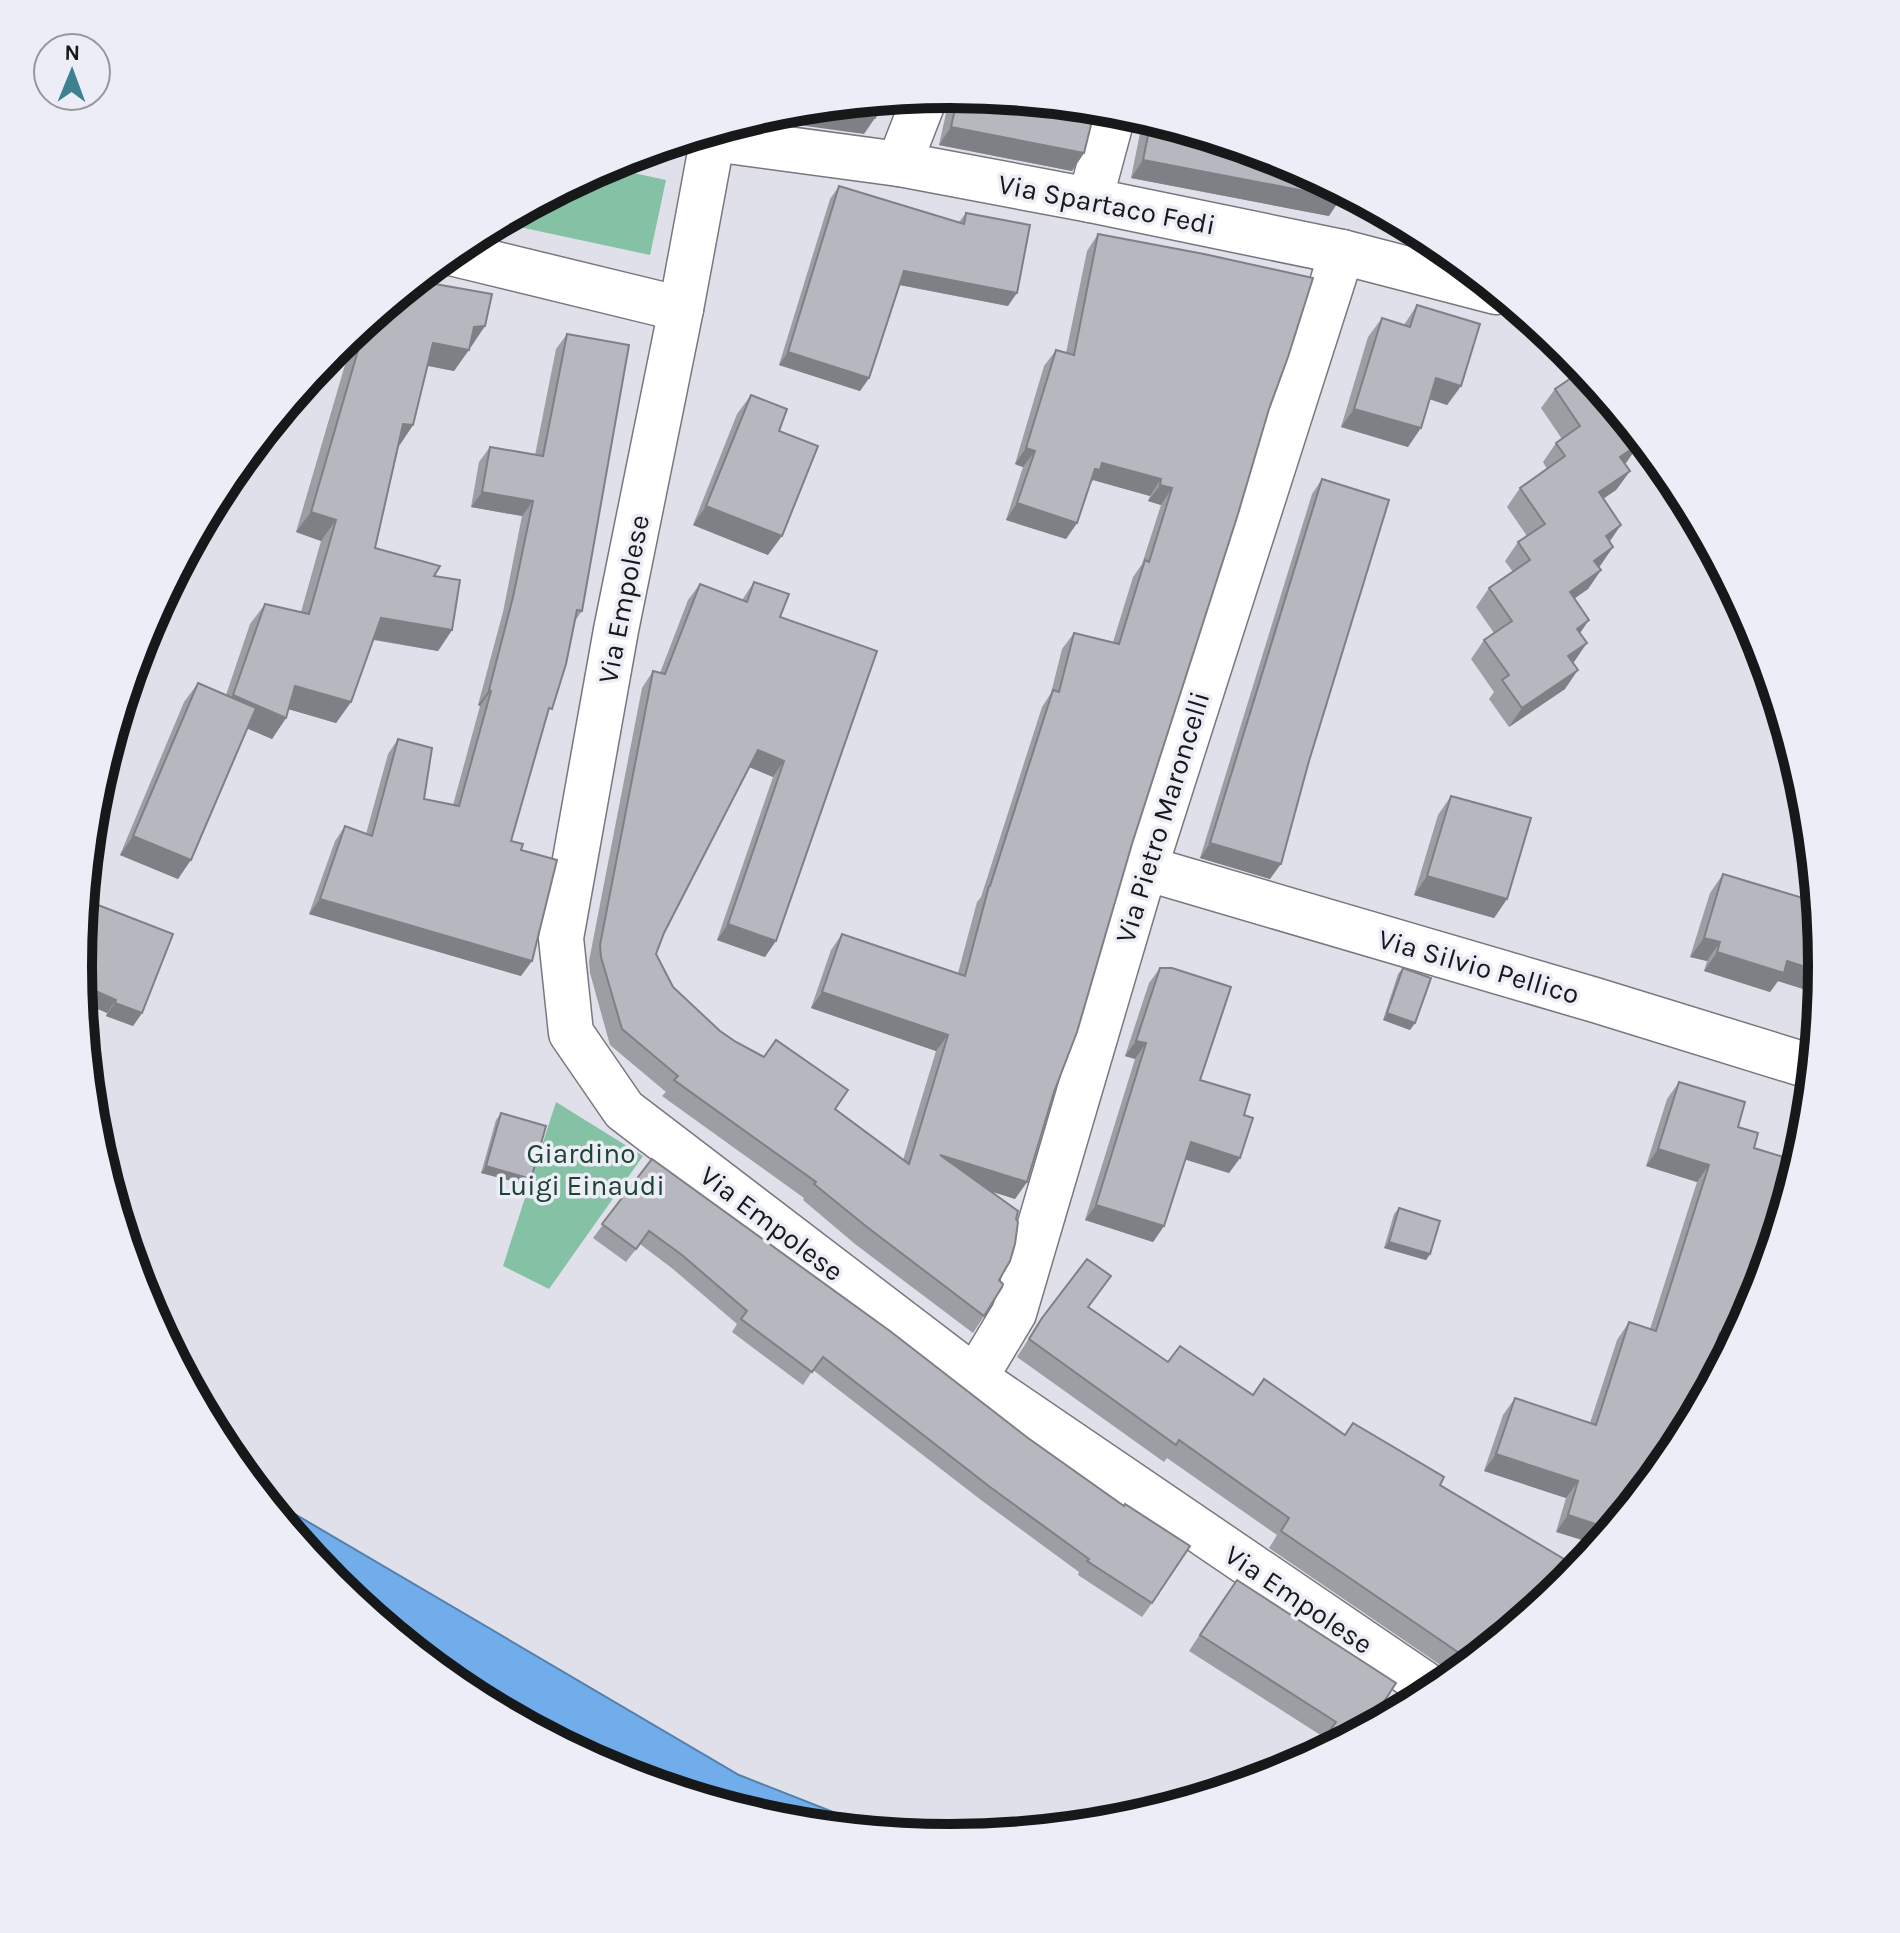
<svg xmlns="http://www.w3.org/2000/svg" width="1900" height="1933" font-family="Karla,sans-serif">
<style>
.green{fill:#85c1a4}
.water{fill:#70adea;stroke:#5580ac;stroke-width:2}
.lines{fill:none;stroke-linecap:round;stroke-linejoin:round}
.minor-casing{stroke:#77787f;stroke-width:47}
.minor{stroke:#fff;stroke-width:44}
.wall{fill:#9d9da4}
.shaded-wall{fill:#7f8086}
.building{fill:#b6b7bf;stroke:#7f8086;stroke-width:2}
.labels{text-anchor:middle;stroke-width:7;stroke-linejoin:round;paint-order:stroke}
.street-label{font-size:28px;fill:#17181a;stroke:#ecedf6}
.park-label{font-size:28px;fill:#1c4433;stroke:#ecedf6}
.rim{fill:none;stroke:#17181a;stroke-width:10}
</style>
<rect width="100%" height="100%" fill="#dfe0e9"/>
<!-- green -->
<g class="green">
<polygon points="606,167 666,180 650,255 515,226 518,213"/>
<polygon points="556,1102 643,1156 549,1289 503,1266"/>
</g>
<!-- water -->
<polygon class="water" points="259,1493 739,1775 884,1832 779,1822 616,1772 465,1691 333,1583"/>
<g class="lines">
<defs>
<g id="minor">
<polyline points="714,131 681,309 616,630 561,938 571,1033 624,1110 975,1378 1435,1691"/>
<polyline points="713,139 899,164 1090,200 1342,252 1496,292"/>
<polyline points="899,164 925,97"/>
<polyline points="1090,200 1114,111"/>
<polyline points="451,253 681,309"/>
<polyline points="1145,868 1595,1000 1812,1067"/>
<polyline points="975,1378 1014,1313 1145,868 1342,252"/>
</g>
</defs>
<!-- minor casing -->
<use href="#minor" class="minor-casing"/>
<!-- minor -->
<use href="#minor" class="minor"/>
</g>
<!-- wall -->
<g class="wall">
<polygon points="950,95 1095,109 1084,153 1072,171 939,145"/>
<polygon points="1143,118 1284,161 1329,216 1131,178"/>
<polygon points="839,186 959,222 966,213 1008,306 899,285 869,378 860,391 779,365 830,199"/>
<polygon points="1098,234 1269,409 1054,1092 1027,1182 1015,1199 989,1190 999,1280 984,1316 973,1333 855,1244 803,1200 804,1198 662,1096 666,1092 610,1045 590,973 589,961 642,688 653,671 660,673 688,600 700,584 742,600 754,582 780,617 877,651 765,957 717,940 773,777 749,767 664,933 656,954 673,987 720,1031 835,1109 903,1160 936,1051 811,1008 831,950 842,934 958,973 977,902 981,897 1042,707 1051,693 1062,649 1074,633 1113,642 1133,577 1142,564 1161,505 1148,501 1150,496 1093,480 1090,484 1077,523 1066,539 1006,520 1023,467 1015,464 1044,366 1056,350 1066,353 1087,251"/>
<polygon points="418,281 485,326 469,347 454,371 428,366 413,425 399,446 375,548 434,576 452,630 438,651 373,640 351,702 336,723 289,709 286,718 272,739 247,728 178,879 120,855 184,702 198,683 226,695 250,624 265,604 301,612 321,541 296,532 352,341 363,326"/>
<polygon points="1417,305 1461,386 1447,405 1430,399 1408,447 1341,427 1368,337 1382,318 1404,325"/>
<polygon points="567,334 582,611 575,621 511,841 521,850 521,976 309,914 335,841 345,826 366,834 388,754 398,739 424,799 453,805 480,706 478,705 503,612 522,516 471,507 479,462 490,447 535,455 556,349"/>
<polygon points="1555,389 1632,432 1639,444 1625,464 1630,471 1616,490 1603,499 1609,542 1613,547 1599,567 1601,570 1588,589 1574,598 1580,634 1565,689 1509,727 1489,699 1494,692 1471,659 1484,640 1494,633 1476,607 1489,588 1513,572 1505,561 1518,542 1527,536 1507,507 1520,488 1547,469 1543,462 1556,443 1562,439 1541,408"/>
<polygon points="751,395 779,431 768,555 693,525 737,414"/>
<polygon points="1322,479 1270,879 1200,858 1312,494"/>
<polygon points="1451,796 1507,899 1494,918 1414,895 1438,815"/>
<polygon points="1723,874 1822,967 1819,994 1778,981 1770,992 1704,971 1707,961 1690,957 1710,893"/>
<polygon points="98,905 142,1013 133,1026 106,1016 107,1013 82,1002 78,966 81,938 89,918"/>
<polygon points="1160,968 1200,1080 1244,1115 1240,1158 1229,1173 1185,1159 1164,1226 1153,1242 1085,1220 1135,1059 1125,1056 1149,983"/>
<polygon points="1403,968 1415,1023 1410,1030 1383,1020 1398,974"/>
<polygon points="1679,1082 1738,1127 1754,1148 1714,1352 1556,1532 1566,1498 1484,1471 1503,1415 1515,1398 1590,1423 1617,1340 1629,1322 1650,1329 1697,1182 1646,1166 1667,1099"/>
<polygon points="501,1113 531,1179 527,1185 481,1173 496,1120"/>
<polygon points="652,1159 1152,1603 1142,1617 1078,1575 1079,1572 981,1500 813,1370 803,1385 732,1332 737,1324 673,1269 640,1244 626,1262 593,1238"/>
<polygon points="1399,1208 1430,1254 1426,1260 1384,1248 1394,1214"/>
<polygon points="1042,1318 1168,1362 1253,1395 1344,1435 1440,1485 1566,1583 1455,1675 1269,1548 1277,1535 1167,1458 1164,1462 1017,1357"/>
<polygon points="1225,1596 1367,1728 1319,1753 1316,1751 1325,1738 1189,1651"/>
</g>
<!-- shaded-wall -->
<g class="shaded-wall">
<polygon points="806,109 875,118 864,134 754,119 780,111"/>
<polygon points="951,127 1084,153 1072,171 939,145"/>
<polygon points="1143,160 1341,198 1329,216 1131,178"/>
<polygon points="904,271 1017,293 1008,306 895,284"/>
<polygon points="485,326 471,347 460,348 474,327"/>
<polygon points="433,343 469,350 454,371 419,364"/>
<polygon points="788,352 869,378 860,391 779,365"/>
<polygon points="1436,378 1461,386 1447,405 1423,397"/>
<polygon points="1354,409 1421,428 1408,447 1341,427"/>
<polygon points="403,424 413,425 399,446"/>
<polygon points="1639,444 1626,463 1607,476 1620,457"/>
<polygon points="1026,448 1035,451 1023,467 1015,464"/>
<polygon points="1102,463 1161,479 1150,496 1093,480 1089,486 1095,469"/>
<polygon points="1630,471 1616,490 1585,511 1599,492"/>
<polygon points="1160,485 1172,488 1161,505 1148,501"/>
<polygon points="482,492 533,501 522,516 471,507"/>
<polygon points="1017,503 1077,523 1066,539 1006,520"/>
<polygon points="706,506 782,536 768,555 693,525"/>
<polygon points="311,512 336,520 321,541 296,532"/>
<polygon points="1621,525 1608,544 1606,536"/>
<polygon points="1613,547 1600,566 1581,580 1594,561"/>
<polygon points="1601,570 1588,589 1557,611 1570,592"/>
<polygon points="381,618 452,630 438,651 366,638"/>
<polygon points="1589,620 1576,639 1577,629"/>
<polygon points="1587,643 1574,662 1555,674 1568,656"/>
<polygon points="1578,670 1565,689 1509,727 1522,708"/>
<polygon points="295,686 351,702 336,723 281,707"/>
<polygon points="489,690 491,691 480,706 478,705"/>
<polygon points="233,695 286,718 272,739 218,716"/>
<polygon points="758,750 784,761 773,777 747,766"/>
<polygon points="133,836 191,860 178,879 120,855"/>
<polygon points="1210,843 1281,864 1270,879 1200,858"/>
<polygon points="1427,876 1507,899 1494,918 1414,895"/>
<polygon points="320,899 532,961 521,976 309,914"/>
<polygon points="728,924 776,941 765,957 717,940"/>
<polygon points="1704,938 1720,942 1707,961 1690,957"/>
<polygon points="1717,952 1787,961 1822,972 1819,994 1778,981 1770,992 1704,971"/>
<polygon points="80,984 116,1000 107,1013 82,1002"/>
<polygon points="822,992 948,1035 936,1051 811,1008"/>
<polygon points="115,1003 142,1013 133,1026 106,1016"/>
<polygon points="1387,1013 1415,1023 1410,1030 1383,1020"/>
<polygon points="1136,1041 1146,1043 1135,1059 1125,1056"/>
<polygon points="1191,1142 1240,1158 1229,1173 1180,1158"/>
<polygon points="1658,1149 1709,1165 1697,1182 1646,1166"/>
<polygon points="940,1155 1027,1182 1015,1199 929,1172"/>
<polygon points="486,1166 531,1179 527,1185 481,1173"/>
<polygon points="1096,1205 1164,1226 1153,1242 1085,1220"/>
<polygon points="1389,1242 1430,1254 1426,1260 1384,1248"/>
<polygon points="1720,1333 1735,1338 1726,1356 1708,1350"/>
<polygon points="1496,1454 1578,1481 1566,1498 1484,1471"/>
<polygon points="1568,1515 1611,1529 1598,1545 1556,1532"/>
</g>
<!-- building -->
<g class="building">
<polygon points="958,95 1095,109 1084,153 951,127"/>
<polygon points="881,101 875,118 806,109"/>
<polygon points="1151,121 1284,161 1342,192 1341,198 1143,160"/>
<polygon points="839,186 964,224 966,213 1030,225 1017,293 904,271 869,378 788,352"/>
<polygon points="1098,234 1204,254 1313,278 1288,357 1269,409 1238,514 1132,844 1077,1032 1054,1092 1027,1182 940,1155 1018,1211 1016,1219 1018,1222 1015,1244 1010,1261 999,1280 1003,1284 1002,1287 984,1316 867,1227 814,1184 816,1182 674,1080 678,1076 622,1029 601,957 600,945 653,671 665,674 700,584 747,602 754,582 789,594 780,617 877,651 776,941 728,924 784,761 758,750 664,933 656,954 673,987 720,1031 736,1042 764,1057 776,1040 848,1090 835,1109 909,1164 948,1035 822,992 842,934 965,976 989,886 990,886 1053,690 1059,692 1074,633 1119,644 1145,560 1149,562 1172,488 1160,485 1161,479 1102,463 1100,470 1095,469 1077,523 1017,503 1035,451 1026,448 1056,350 1074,355"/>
<polygon points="418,281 492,294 485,326 474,327 469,350 433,343 413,425 403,424 375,548 440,566 434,576 460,580 452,630 381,618 351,702 295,686 286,718 233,695 265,604 309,614 336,520 311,512 366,323 369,321 379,324 381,311"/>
<polygon points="1417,305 1480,324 1461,386 1436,378 1421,428 1354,409 1382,318 1410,327"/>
<polygon points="567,334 629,345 582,611 577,610 566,664 552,709 549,708 511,841 523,844 521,850 557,860 532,961 320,899 345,826 372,836 398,739 432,748 424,799 459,806 491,691 489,690 513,597 533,501 482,492 490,447 543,456"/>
<polygon points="1583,370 1629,426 1628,427 1639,444 1620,457 1630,471 1599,492 1621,525 1606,536 1613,547 1594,561 1601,570 1570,592 1589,620 1577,629 1587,643 1568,656 1578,670 1522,708 1502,680 1509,675 1484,640 1512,621 1489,588 1530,560 1518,542 1545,524 1520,488 1565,456 1556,443 1580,426 1555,389"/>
<polygon points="751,395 787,409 779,431 818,446 782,536 706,506"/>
<polygon points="1322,479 1389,500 1309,761 1281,864 1210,843"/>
<polygon points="198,683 256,708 191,860 133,836"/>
<polygon points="1451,796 1531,818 1507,899 1427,876"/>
<polygon points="1723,874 1816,902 1822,972 1787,961 1784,973 1717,952 1720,942 1704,938"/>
<polygon points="98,905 173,934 142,1013 115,1003 116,1000 80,984 78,966 80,949"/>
<polygon points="1160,968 1172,968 1231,987 1200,1080 1250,1095 1244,1115 1253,1118 1240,1158 1191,1142 1164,1226 1096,1205 1146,1043 1136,1041"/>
<polygon points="1403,968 1431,978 1415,1023 1387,1013"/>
<polygon points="1679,1082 1745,1102 1738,1127 1758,1133 1754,1148 1793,1160 1743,1324 1735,1338 1720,1333 1693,1417 1675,1451 1670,1451 1667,1460 1611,1529 1568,1515 1578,1481 1496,1454 1515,1398 1596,1425 1629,1322 1656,1331 1709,1165 1658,1149"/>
<polygon points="501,1113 546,1126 531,1179 486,1166"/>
<polygon points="652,1159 890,1331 1028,1438 1124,1506 1125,1504 1190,1546 1152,1603 1087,1561 1089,1559 990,1487 823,1357 812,1372 741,1319 747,1311 682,1255 649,1231 636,1249 602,1224"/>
<polygon points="1399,1208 1440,1221 1430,1254 1389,1242"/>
<polygon points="1087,1259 1111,1276 1088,1307 1168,1362 1180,1346 1253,1395 1264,1379 1345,1435 1353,1423 1444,1477 1440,1485 1579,1568 1566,1583 1544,1602 1543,1601 1540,1605 1471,1661 1281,1531 1289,1518 1179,1440 1176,1445 1029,1339 1042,1318"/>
<polygon points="1237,1580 1396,1683 1367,1728 1338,1743 1327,1735 1336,1722 1200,1635"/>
</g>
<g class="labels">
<!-- street labels -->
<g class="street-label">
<text transform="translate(1107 204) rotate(11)" y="10">Via Spartaco Fedi</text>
<text transform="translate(623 599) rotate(-79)" y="10">Via Empolese</text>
<text transform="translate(1162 817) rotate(-73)" y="10">Via Pietro Maroncelli</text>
<text transform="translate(1479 966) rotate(16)" y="10">Via Silvio Pellico</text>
<text transform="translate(772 1223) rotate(37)" y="10">Via Empolese</text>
<text transform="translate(1299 1599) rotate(34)" y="10">Via Empolese</text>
</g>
<!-- park labels -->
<g class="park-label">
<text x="581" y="1163">Giardino<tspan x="581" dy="32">Luigi Einaudi</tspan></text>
</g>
</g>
<!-- crop -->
<path d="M0 0H1900V1933H0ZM92 966a858 858 0 1 1 1716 0a858 858 0 1 1-1716 0Z" fill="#ecedf6" fill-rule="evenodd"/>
<path class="rim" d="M92 966a858 858 0 1 1 1716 0a858 858 0 1 1-1716 0Z"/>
<!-- north arrow -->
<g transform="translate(72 72) rotate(1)"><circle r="38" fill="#ecedf6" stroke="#97989e" stroke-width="2"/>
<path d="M0-6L14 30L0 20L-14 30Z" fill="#3e8191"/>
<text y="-12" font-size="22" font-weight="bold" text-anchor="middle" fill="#17181a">N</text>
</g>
</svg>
